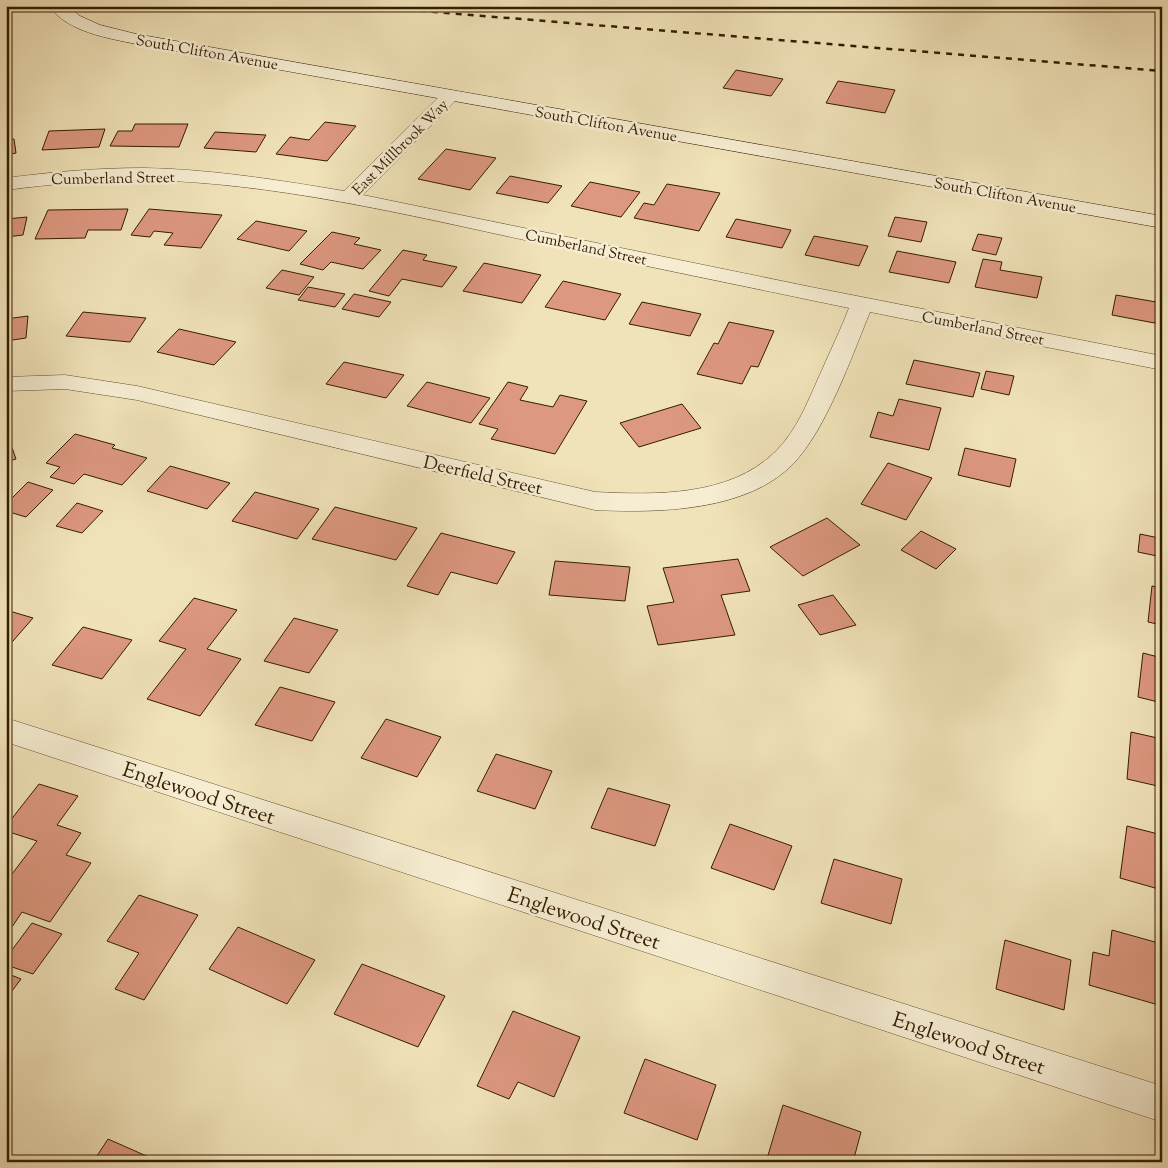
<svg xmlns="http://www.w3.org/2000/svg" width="1168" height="1168" font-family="'Sorts Mill Goudy',serif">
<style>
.building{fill:#dd9880;stroke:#341c01}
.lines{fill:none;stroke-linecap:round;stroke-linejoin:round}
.street-casing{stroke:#634e2f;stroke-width:1}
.secondary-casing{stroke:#341c01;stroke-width:1}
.street{fill:#f6edd2;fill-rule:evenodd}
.secondary{fill:#f6edd2;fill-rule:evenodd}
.rail{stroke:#341c01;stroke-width:2.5;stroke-dasharray:6 6;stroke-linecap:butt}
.labels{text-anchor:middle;stroke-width:5;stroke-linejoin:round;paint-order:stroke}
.far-street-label{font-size:15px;fill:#341c01;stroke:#f6edd2}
.street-label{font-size:18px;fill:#341c01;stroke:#f6edd2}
.near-street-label{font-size:21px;fill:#341c01;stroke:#f6edd2}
</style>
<rect width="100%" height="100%" fill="#f1e3b9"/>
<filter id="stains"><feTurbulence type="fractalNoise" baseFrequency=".004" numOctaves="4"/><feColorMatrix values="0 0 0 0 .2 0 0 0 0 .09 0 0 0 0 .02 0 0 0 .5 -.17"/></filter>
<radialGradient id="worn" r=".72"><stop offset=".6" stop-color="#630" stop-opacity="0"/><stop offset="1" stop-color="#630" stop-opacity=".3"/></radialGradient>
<!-- building -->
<g class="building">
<polygon points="736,70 783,79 771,96 723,88"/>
<polygon points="838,81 895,90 885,113 826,103"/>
<polygon points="325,122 356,126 327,161 276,154 290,137 309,140"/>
<polygon points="135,124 188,124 179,147 110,146 118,131 132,131"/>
<polygon points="105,129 99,147 42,150 49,131"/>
<polygon points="215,132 266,135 256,152 204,148"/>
<polygon points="14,139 16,153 6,155 6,140"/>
<polygon points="446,149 496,158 470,190 418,179"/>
<polygon points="510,176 562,186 548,203 496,193"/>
<polygon points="590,182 640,192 621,217 571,206"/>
<polygon points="667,184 720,193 699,231 634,218 644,203 654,205"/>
<polygon points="128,209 121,230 88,230 85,238 35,239 48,210"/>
<polygon points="149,209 222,215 201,248 164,245 173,233 154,231 150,237 131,235"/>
<polygon points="27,217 23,235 6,237 6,219"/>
<polygon points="895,217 927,222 921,242 888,236"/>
<polygon points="736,219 791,230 782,248 726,237"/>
<polygon points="256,221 307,231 289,251 237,239"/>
<polygon points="332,232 360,238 354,244 381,250 363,269 331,262 323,270 300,264"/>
<polygon points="978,234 1002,238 996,255 972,250"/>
<polygon points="814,236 868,246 859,266 805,255"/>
<polygon points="403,250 427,255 423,260 457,267 442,287 402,279 389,296 369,291"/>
<polygon points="897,251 956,262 949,283 889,272"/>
<polygon points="983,259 1002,262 1000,270 1042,277 1037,298 975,287"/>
<polygon points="484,263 541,275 522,303 463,291"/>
<polygon points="282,270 314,277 299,295 266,288"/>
<polygon points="563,281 621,294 605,320 545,307"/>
<polygon points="308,287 345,294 335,307 298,300"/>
<polygon points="354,294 391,302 379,317 342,309"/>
<polygon points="1116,295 1162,303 1160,324 1112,315"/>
<polygon points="642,302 701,314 690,336 629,324"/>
<polygon points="83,312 146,318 130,342 66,336"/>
<polygon points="28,316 26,338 6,341 6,319"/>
<polygon points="729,322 774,331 758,367 751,366 742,384 697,374 714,343 718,344"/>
<polygon points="179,329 236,342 214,365 157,352"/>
<polygon points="914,360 980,373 973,397 906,384"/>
<polygon points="344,362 404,375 386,398 326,384"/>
<polygon points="986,371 1014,376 1009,395 981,389"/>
<polygon points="427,382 490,398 471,423 407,406"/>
<polygon points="508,382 528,387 520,400 553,407 560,395 587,401 555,454 491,439 498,429 479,424"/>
<polygon points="899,399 941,408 929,450 870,437 878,412 893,416"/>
<polygon points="682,404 701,428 639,447 620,423"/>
<polygon points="7,433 16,459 6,462 6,434"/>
<polygon points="75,434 115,445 112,448 147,458 122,485 84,474 74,484 50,477 60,467 46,463"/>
<polygon points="965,448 1016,459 1010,487 958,475"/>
<polygon points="888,463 932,478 906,520 861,504"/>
<polygon points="170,466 230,483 207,509 147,491"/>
<polygon points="28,482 53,490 26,517 6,511 6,504"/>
<polygon points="255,492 319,509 297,539 232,521"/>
<polygon points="77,503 103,511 82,533 56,526"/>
<polygon points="335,507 417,528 396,560 312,539"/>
<polygon points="827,518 860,545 803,576 770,547"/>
<polygon points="1161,522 1162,557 1138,552 1140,534 1159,538"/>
<polygon points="921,531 956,549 936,569 901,550"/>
<polygon points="441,533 515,552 497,584 451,572 438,595 407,586"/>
<polygon points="738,559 750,591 721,595 735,635 658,645 647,606 674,602 663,568"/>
<polygon points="555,561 630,567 625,601 549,595"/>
<polygon points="1152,586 1162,588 1162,625 1148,622"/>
<polygon points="833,595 856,625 820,635 798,605"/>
<polygon points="194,598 237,610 207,649 241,659 200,716 147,699 186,649 159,641"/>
<polygon points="6,610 33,618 6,649"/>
<polygon points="294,618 338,630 309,673 264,661"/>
<polygon points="83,627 132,640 102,679 52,665"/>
<polygon points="1143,653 1162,658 1162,703 1138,697"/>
<polygon points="280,687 335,702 312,741 255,725"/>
<polygon points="386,719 441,737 417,777 361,758"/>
<polygon points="1131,732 1162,739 1162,787 1127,779"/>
<polygon points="496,754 552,771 535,809 477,791"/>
<polygon points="39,784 78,796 57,825 81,833 66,855 91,863 50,922 22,912 12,927 6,925 6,882 37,841 6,831 6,826"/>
<polygon points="608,788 670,805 655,846 591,828"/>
<polygon points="730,824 792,846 774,890 711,868"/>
<polygon points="1127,826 1162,835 1162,890 1120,878"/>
<polygon points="834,859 902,879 891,924 821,903"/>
<polygon points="139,895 198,915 144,1000 115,989 139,953 107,941"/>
<polygon points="32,923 62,934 33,974 6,965 6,958"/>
<polygon points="238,927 315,960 287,1004 209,969"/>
<polygon points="1112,930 1162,944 1162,1006 1089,985 1093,952 1109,956"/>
<polygon points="1005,940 1071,960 1064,1010 996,989"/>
<polygon points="362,964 445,996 418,1047 334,1014"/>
<polygon points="6,973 21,979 6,999"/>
<polygon points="513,1011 580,1037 554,1097 518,1082 509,1099 477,1086"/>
<polygon points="645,1059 716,1085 697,1140 624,1113"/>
<polygon points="783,1105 861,1132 853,1162 766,1162"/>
<polygon points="108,1139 160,1162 93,1162"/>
</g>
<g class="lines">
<defs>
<g id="street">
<path d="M450 91 456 92 459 96 456 100 363 195 811 287 1162 356V370L870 312C852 356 826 430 793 464 746 512 657 513 595 510L137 400 65 389 6 391V377L65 375 137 386 595 492C655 495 729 497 775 452 798 430 809 398 822 370 831 349 841 329 849 308 744 286 639 265 534 242 408 215 272 182 143 180 97 180 52 184 6 190V178C52 172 97 168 143 168 210 169 278 180 344 191L444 92Z"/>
<polygon points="6,718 1162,1086 1162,1122 6,742"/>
</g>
<path id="secondary" d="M49 6H67L80 16 100 25 136 34 1162 216V228L136 44C108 38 67 32 49 6Z"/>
</defs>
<!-- street casing -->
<use href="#street" class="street-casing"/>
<!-- secondary casing -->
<use href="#secondary" class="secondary-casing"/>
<!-- street -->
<use href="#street" class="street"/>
<!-- secondary -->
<use href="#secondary" class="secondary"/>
<!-- rail -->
<polyline class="rail" points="360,6 1162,71"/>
</g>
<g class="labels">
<!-- far-street labels -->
<g class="far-street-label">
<text transform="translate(207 52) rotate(10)" y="5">South Clifton Avenue</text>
<text transform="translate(606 124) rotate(10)" y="5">South Clifton Avenue</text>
<text transform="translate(400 147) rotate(-45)" y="5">East Millbrook Way</text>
<text transform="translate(113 178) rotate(-1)" y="5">Cumberland Street</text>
<text transform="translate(1005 195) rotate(10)" y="5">South Clifton Avenue</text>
<text transform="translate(586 247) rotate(12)" y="5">Cumberland Street</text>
<text transform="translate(983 328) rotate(11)" y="5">Cumberland Street</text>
</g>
<!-- street labels -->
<g class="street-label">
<text transform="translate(483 475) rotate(13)" y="6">Deerfield Street</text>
</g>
<!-- near-street labels -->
<g class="near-street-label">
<text transform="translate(199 793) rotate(18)" y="7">Englewood Street</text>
<text transform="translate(584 918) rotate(18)" y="7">Englewood Street</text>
<text transform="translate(969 1043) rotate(18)" y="7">Englewood Street</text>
</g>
</g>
<!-- margin -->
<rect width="1168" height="1168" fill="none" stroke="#f1e3b9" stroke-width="25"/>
<rect x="8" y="8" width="1153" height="1153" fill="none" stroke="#341c01" stroke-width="2.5"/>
<rect x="12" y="12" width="1143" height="1143" fill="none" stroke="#341c01"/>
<rect width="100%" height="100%" filter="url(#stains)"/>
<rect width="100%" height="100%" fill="url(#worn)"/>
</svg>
